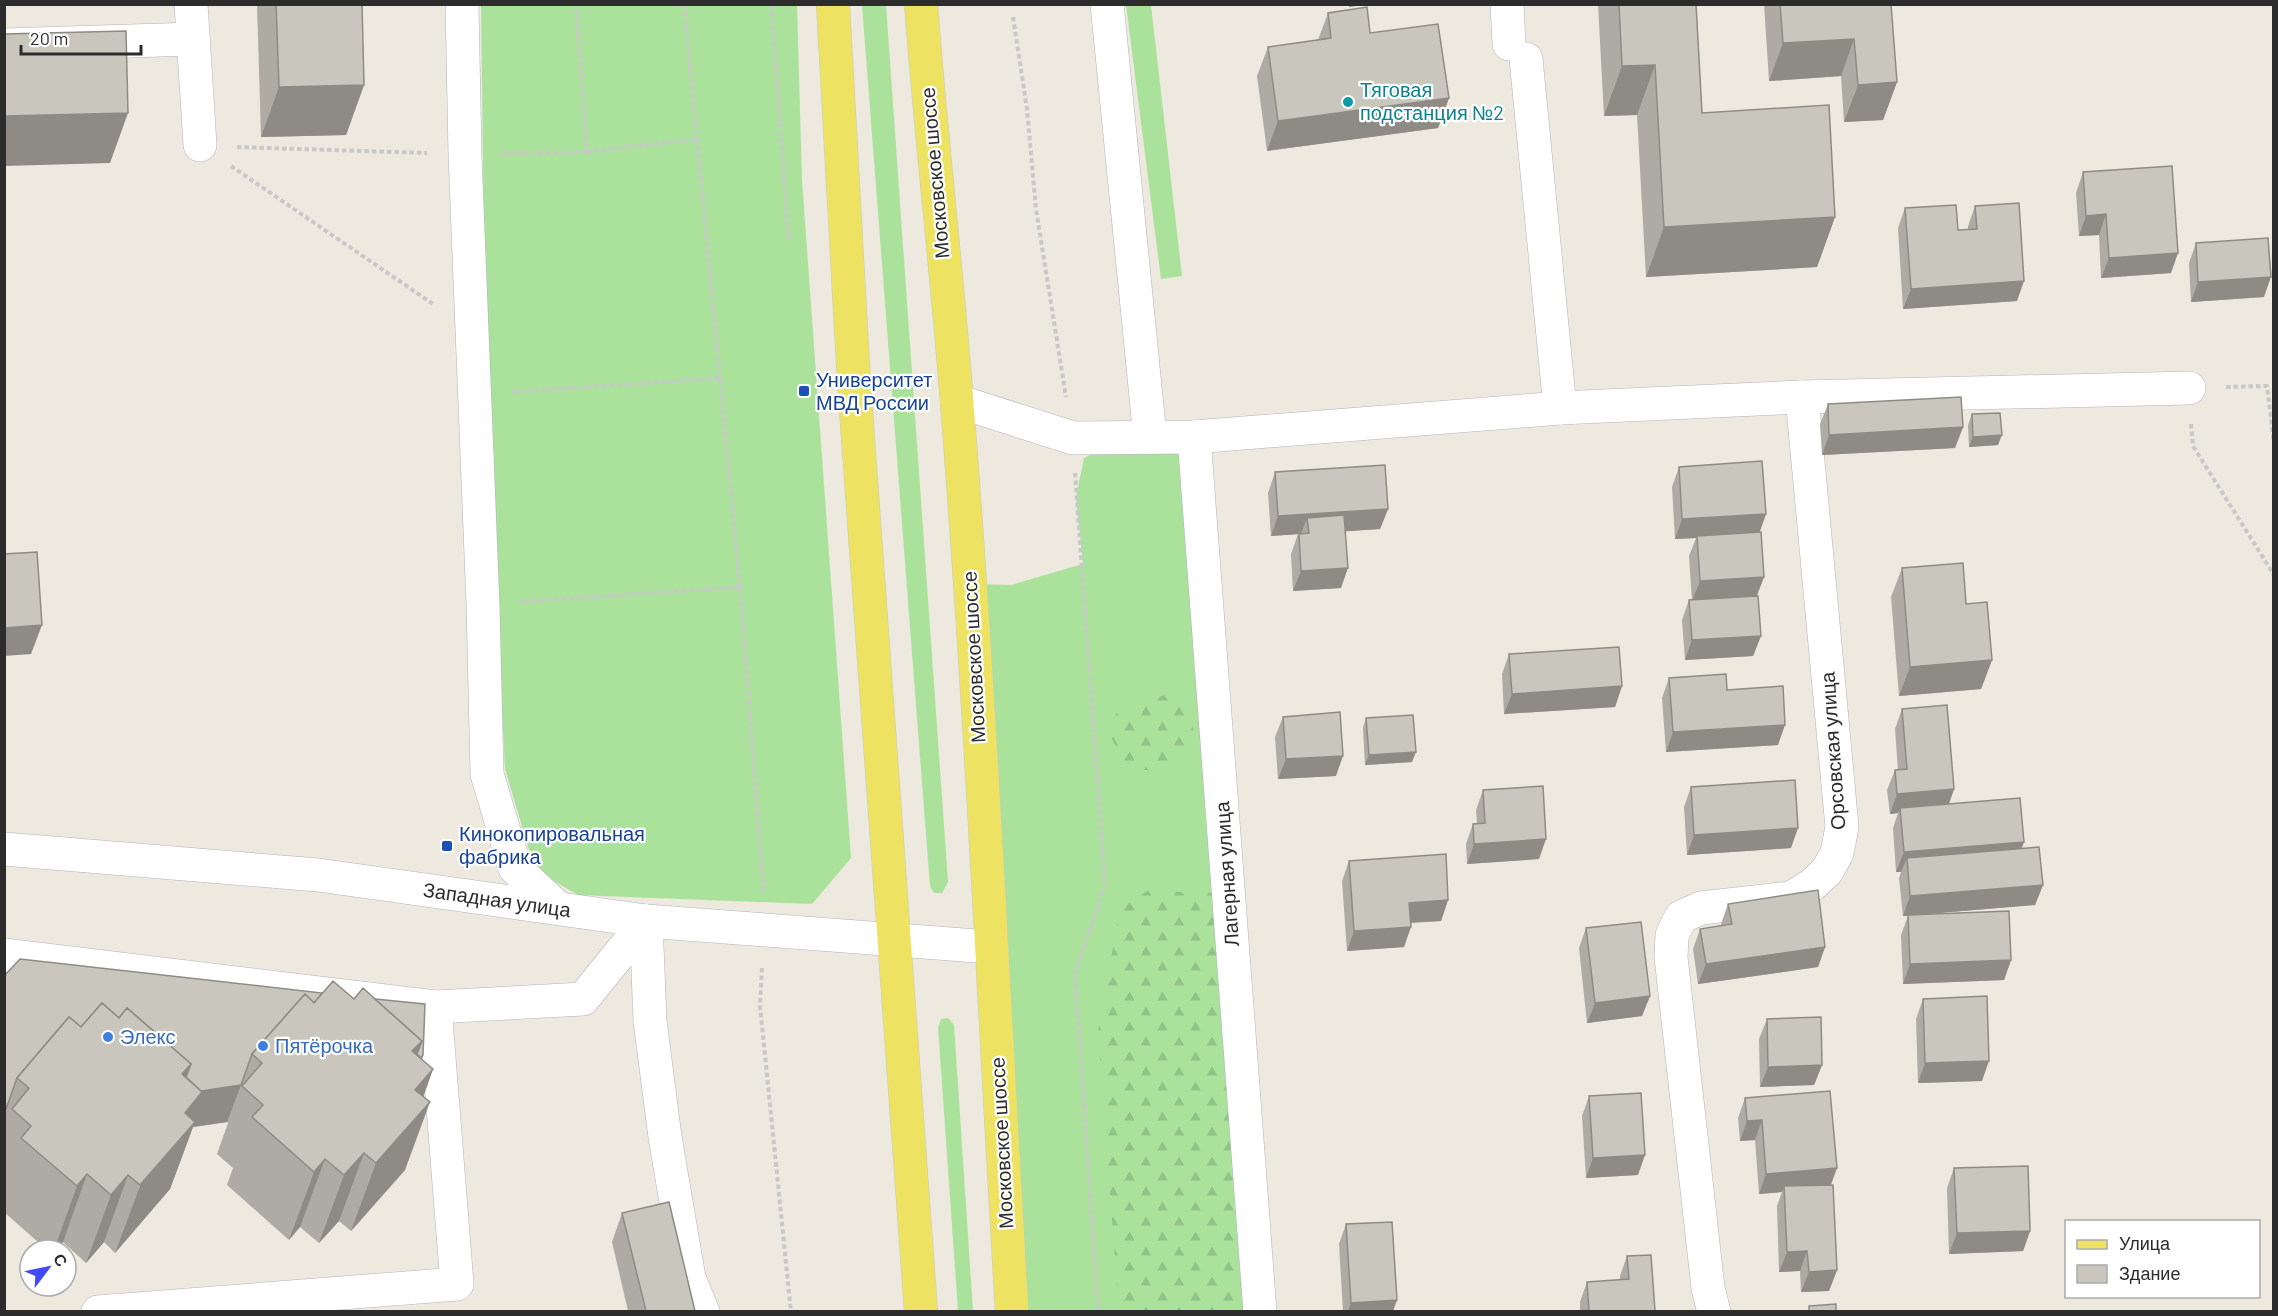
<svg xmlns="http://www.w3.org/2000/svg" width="2278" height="1316" font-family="Barlow,sans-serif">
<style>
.grass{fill:#aae29c}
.forest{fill:url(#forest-firs)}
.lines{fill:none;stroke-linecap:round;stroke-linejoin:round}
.minor-casing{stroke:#b2b2bf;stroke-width:34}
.major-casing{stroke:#c8c8c8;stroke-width:34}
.path{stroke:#c8c8c8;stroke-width:4;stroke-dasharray:4.5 3;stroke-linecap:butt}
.minor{stroke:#fff;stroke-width:33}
.major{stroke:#eee262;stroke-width:33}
.wall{fill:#adaba3}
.shaded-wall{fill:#8d8b84}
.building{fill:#c9c7bd;stroke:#8d8b84;stroke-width:1.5}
.culture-dot{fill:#0f9aa8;stroke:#fff;stroke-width:2}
.transit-dot{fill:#1a4fb4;stroke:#fff;stroke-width:2}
.shop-dot{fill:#3f7fe0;stroke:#fff;stroke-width:2}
.labels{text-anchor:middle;stroke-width:4.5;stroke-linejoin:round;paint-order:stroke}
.culture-label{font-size:20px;fill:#0d838f;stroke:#fff;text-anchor:start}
.street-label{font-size:20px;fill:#2c2c2c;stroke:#fff}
.transit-label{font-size:20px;fill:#164399;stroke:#fff;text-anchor:start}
.shop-label{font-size:20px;fill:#366cbe;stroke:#fff;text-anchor:start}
</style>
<defs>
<pattern id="forest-firs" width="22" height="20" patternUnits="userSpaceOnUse" patternTransform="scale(1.5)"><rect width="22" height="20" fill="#aae29c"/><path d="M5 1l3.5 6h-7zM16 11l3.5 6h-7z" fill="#92c287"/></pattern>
</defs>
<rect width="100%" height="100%" fill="#ede9de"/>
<!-- grass -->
<g class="grass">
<polygon points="481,5 797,5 802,180 851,858 812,904 578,895 535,870 505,769 486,393"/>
<polygon points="862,5 886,5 948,882 942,893 934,893 930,886"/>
<polygon points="1126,5 1151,5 1182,276 1161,279"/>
<polygon points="1194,437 1260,1311 1020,1311 970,584 1011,585 1083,564 1076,497 1084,458 1122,438"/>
<polygon points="948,1018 954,1025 973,1311 958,1311 938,1027 941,1019"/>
</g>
<!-- forest -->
<g class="forest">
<polygon points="1167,694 1189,702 1195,740 1164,773 1126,767 1112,739 1116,713"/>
<polygon points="1147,891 1228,893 1260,1311 1119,1312 1098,1030 1120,909"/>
</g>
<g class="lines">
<defs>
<g id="minor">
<polyline points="191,4 200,145"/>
<polyline points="462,4 465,155 483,605 487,774 515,868 558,908"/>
<polyline points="1107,4 1150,437"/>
<polyline points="1507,4 1509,44"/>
<polyline points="4,45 193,39"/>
<polyline points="1526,59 1560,408"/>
<polyline points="957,401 1073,438 1194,437 1560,408 1802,397 2189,388"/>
<polyline points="1194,437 1260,1312"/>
<polyline points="4,849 318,875 646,921 990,947"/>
<polyline points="646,921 650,1021 665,1137 689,1278 703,1312"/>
<polyline points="4,955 435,1007 583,999 646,921"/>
<polyline points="98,1312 457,1284 435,1007"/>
<polyline points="1714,1312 1708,1288 1671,957 1672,935 1681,917 1701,908 1791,898 1812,885 1827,871 1837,853 1842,827 1802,397"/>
</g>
<g id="major">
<polyline points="833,4 854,383 921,1312"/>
<path d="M921 4C931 138 947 271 957 404 981 706 994 1009 1012 1312"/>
</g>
</defs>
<!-- minor casing -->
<use href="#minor" class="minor-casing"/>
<!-- major casing -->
<use href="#major" class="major-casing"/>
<!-- path -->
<g class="path">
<polyline points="684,4 720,378"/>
<polyline points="771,4 789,242"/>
<polyline points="1013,17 1027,109 1036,209 1066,397"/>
<polyline points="237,147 427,153"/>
<polyline points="587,152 697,139"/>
<polyline points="501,154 587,152 576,4"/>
<polyline points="231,166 433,304"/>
<polyline points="2226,387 2267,386 2274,444"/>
<polyline points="512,392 720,378 740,587 519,602"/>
<polyline points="2191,424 2193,446 2274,575"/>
<polyline points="1075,473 1105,885 1075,974 1098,1312"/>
<polyline points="740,587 764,894"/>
<polyline points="762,968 760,1006 791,1312"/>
</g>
<!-- minor -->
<use href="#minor" class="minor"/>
<!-- major -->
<use href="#major" class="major"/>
</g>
<!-- wall -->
<g class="wall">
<polygon points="257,4 362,4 364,85 346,135 261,137"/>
<polygon points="1598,4 1696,4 1702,113 1835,217 1817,267 1646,277 1637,115 1604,116"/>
<polygon points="1764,4 1891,4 1897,82 1883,120 1844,122 1841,76 1769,81"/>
<polygon points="1328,13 1370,33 1449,98 1438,128 1267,151 1257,76 1268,47 1318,40"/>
<polygon points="2083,172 2171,273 2101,278 2099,235 2079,236 2076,193"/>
<polygon points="1975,206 2017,301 1903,309 1898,228 1905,208 1958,230 1968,230 1968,226"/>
<polygon points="2196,243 2264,297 2191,302 2189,263"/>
<polygon points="1828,404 1963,427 1955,448 1822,455 1820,424"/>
<polygon points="1972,414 1998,445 1969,447 1968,425"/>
<polygon points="1679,467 1766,514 1759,532 1764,577 1757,596 1761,636 1753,656 1685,660 1682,620 1689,600 1692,600 1689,556 1696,538 1675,539 1672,487"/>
<polygon points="1275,472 1388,509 1380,529 1346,531 1341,588 1293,591 1291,554 1298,534 1271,536 1268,493"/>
<polygon points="1902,568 1966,604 1992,660 1981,689 1899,696 1891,597"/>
<polygon points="1509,654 1622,686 1615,707 1504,714 1502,674"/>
<polygon points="1669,678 1727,690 1778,745 1666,752 1662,698"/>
<polygon points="1902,709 1954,789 1949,804 2024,842 2022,848 2043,885 2035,905 1926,914 2011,960 2004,980 1903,984 1901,935 1908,916 1903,916 1899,878 1901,872 1896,872 1893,828 1898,813 1890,814 1887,790 1895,770 1898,770 1895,729"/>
<polygon points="1283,717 1336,776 1278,779 1275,737"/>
<polygon points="1366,718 1412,762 1365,765 1363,728"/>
<polygon points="1691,787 1791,848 1687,855 1684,807"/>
<polygon points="1483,790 1539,859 1467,864 1466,844 1473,824 1477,824 1476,810"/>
<polygon points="1349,861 1448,900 1441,921 1411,923 1404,947 1347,951 1342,881"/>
<polygon points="1728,904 1825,947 1818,967 1698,984 1693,949 1700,929 1721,925 1721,924"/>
<polygon points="1586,928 1650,996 1642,1016 1587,1023 1579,948"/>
<polygon points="4,976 422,1059 433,1069 423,1097 405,1170 351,1231 339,1221 319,1243 300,1227 289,1240 227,1185 233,1168 217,1154 228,1123 227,1122 193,1127 170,1189 115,1253 104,1242 86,1263 63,1242 56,1250 47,1250 4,1212"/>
<polygon points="1923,999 1982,1081 1918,1083 1916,1019"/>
<polygon points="1767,1019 1822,1065 1814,1085 1760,1087 1759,1039"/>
<polygon points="1589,1096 1638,1175 1586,1178 1582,1116"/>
<polygon points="1745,1098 1837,1168 1831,1185 1837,1270 1829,1291 1801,1292 1800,1271 1779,1272 1777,1206 1782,1192 1759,1194 1755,1140 1740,1141 1738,1118"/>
<polygon points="1954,1168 2030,1231 2023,1251 1949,1254 1947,1188"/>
<polygon points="622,1213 695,1311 628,1311 612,1242"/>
<polygon points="1346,1224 1397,1300 1393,1311 1343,1311 1339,1244"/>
<polygon points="1627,1256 1655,1311 1580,1311 1580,1302 1587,1282 1620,1280 1620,1276"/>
</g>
<!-- shaded-wall -->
<g class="shaded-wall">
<polygon points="1350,4 1371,4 1349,7"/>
<polygon points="1854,39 1841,76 1769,81 1783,43"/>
<polygon points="1655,65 1637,115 1604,116 1622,66"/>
<polygon points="1897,82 1883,120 1844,122 1858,85"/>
<polygon points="364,85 346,135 261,137 279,87"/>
<polygon points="1449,98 1438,128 1267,151 1278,121"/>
<polygon points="128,113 110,163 4,166 4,116"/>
<polygon points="2106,214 2099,235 2079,236 2086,216"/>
<polygon points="1835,217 1817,267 1646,277 1664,227"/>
<polygon points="2178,253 2171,273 2101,278 2109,258"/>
<polygon points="2271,277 2264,297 2191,302 2198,282"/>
<polygon points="2024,281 2017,301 1903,309 1911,289"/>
<polygon points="1963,427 1955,448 1822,455 1829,435"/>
<polygon points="2002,435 1998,445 1969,447 1973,437"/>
<polygon points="1388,509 1380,529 1308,534 1307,518 1301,534 1271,536 1278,516"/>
<polygon points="1766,514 1759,534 1697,536 1696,538 1675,539 1682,519"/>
<polygon points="1348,568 1341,588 1293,591 1301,571"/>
<polygon points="1764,577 1756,597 1692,601 1700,581"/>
<polygon points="42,625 31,654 4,656 4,628"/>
<polygon points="1761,636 1753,656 1685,660 1692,640"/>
<polygon points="1992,660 1981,689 1899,696 1910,667"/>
<polygon points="1622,686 1615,707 1504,714 1512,694"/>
<polygon points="1785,725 1778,745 1666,752 1673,732"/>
<polygon points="1416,752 1412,762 1365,765 1369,755"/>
<polygon points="1343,756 1336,776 1278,779 1286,759"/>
<polygon points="1954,789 1947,809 1900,808 1898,813 1890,814 1897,794"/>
<polygon points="1798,828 1791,848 1687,855 1694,835"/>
<polygon points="1546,839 1539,859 1467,864 1474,844"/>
<polygon points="2024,842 2016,862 1907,858 1901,872 1896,872 1904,852"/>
<polygon points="2043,885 2035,905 1903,916 1910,896"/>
<polygon points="1448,900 1441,921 1402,923 1409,903"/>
<polygon points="1411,927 1404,947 1347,951 1354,931"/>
<polygon points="1825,947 1818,967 1698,984 1706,964"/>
<polygon points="2011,960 2004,980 1903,984 1910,964"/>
<polygon points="1650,996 1642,1016 1587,1023 1595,1003"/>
<polygon points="422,1041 423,1055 409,1092 412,1051"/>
<polygon points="1989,1061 1982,1081 1918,1083 1925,1063"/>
<polygon points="191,1064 241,1085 227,1122 193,1127 170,1189 115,1253 182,1074"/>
<polygon points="1822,1065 1814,1085 1760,1087 1768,1067"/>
<polygon points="433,1069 416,1118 430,1102 405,1170 351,1231 376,1163 415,1090"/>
<polygon points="1762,1120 1755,1140 1740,1141 1747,1121"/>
<polygon points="364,1153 339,1221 319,1243 344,1175"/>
<polygon points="1645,1155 1638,1175 1586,1178 1593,1158"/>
<polygon points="325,1159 300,1227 289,1240 314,1172"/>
<polygon points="1837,1168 1829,1189 1784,1186 1782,1192 1759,1194 1766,1174"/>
<polygon points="87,1174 63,1242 56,1250 54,1250 77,1186"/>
<polygon points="128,1175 104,1242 86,1263 111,1195"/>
<polygon points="2030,1231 2023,1251 1949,1254 1957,1233"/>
<polygon points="1807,1251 1800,1271 1779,1272 1787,1252"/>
<polygon points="1837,1270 1829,1291 1801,1292 1809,1272"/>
<polygon points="1397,1300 1393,1311 1348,1311 1351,1303"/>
</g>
<!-- building -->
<g class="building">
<polygon points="276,4 362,4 364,85 279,87"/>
<polygon points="1619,4 1696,4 1702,113 1829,105 1835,217 1664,227 1655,65 1622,66"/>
<polygon points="1780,4 1891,4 1897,82 1858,85 1854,39 1783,43"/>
<polygon points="1367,7 1370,33 1438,24 1449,98 1278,121 1268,47 1331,38 1328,13"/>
<polygon points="126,31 128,113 4,116 4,34"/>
<polygon points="2172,166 2178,253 2109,258 2106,214 2086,216 2083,172"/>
<polygon points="2019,203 2024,281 1911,289 1905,208 1956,205 1958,230 1977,229 1975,206"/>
<polygon points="2268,238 2271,277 2198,282 2196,243"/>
<polygon points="1961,397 1963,427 1829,435 1828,404"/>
<polygon points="2000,413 2002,435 1973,437 1972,414"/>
<polygon points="1762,461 1766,514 1682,519 1679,467"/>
<polygon points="1385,465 1388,509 1278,516 1275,472"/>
<polygon points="1344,515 1348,568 1301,571 1299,534 1309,533 1307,518"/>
<polygon points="1761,532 1764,577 1700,581 1697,536"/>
<polygon points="37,552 42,625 4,628 4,554"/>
<polygon points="1963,563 1966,604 1987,602 1992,660 1910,667 1902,568"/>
<polygon points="1758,596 1761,636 1692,640 1689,600"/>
<polygon points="1619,647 1622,686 1512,694 1509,654"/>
<polygon points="1726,674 1727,690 1783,686 1785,725 1673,732 1669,678"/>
<polygon points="1947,705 1954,789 1897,794 1895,770 1907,769 1902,709"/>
<polygon points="1340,712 1343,756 1286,759 1283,717"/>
<polygon points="1413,715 1416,752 1369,755 1366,718"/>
<polygon points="1795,780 1798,828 1694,835 1691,787"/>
<polygon points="1543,786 1546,839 1474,844 1473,824 1485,823 1483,790"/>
<polygon points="2020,798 2024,842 1904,852 1900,808"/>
<polygon points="2039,847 2043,885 1910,896 1907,858"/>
<polygon points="1446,854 1448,900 1409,903 1411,927 1354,931 1349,861"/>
<polygon points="1818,890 1825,947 1706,964 1700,929 1732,924 1728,904"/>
<polygon points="2009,911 2011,960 1910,964 1908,915"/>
<polygon points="1641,922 1650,996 1595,1003 1586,928"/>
<polygon points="20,959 322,993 314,1003 305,994 252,1054 241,1085 201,1091 186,1077 191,1064 127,1008 119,1018 102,1003 81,1027 69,1017 17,1078 6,1109 4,1087 4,976"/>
<polygon points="333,981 354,999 363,988 422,1041 412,1051 433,1069 415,1090 430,1102 376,1163 364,1153 344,1175 325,1159 314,1172 252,1117 263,1105 242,1086 262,1063 252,1054 305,994 314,1003"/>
<polygon points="1987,996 1989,1061 1925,1063 1923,999"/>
<polygon points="375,999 425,1004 423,1055 421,1058 417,1054 422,1041"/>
<polygon points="102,1003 119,1018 127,1008 191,1064 182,1074 202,1092 185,1113 195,1122 140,1185 128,1175 111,1195 87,1174 77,1186 21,1138 31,1126 12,1109 29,1088 17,1078 69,1017 81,1027"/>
<polygon points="1821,1017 1822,1065 1768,1067 1767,1019"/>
<polygon points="1830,1091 1837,1168 1766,1174 1762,1120 1747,1121 1745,1098"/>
<polygon points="1641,1093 1645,1155 1593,1158 1589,1096"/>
<polygon points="2028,1166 2030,1231 1957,1233 1954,1168"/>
<polygon points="1833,1185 1837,1270 1809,1272 1807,1251 1787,1252 1784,1186"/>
<polygon points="669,1202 695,1311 646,1311 622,1213"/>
<polygon points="1392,1222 1397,1300 1351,1303 1346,1224"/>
<polygon points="1651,1255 1655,1311 1589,1311 1587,1282 1629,1279 1627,1256"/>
<polygon points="1836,1304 1836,1311 1809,1311 1809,1306"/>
</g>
<!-- markers -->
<circle class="culture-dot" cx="1348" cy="102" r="6"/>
<g class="transit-dot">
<rect x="798" y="385" width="12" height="12" rx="3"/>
<rect x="441" y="840" width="12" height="12" rx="3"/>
</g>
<g class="shop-dot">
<circle cx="108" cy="1037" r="6"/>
<circle cx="263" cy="1046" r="6"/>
</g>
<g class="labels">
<!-- culture labels -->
<g class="culture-label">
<text x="1360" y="97">Тяговая<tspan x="1360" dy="23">подстанция №2</tspan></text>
</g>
<!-- street labels -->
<g class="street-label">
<text transform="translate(935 173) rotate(-95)" y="7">Московское шоссе</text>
<text transform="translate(974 657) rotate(-93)" y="7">Московское шоссе</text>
<text transform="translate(1833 751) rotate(-94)" y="7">Орсовская улица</text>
<text transform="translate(1227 874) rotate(-94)" y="7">Лагерная улица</text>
<text transform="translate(497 900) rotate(8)" y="7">Западная улица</text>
<text transform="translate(1002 1143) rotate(-93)" y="7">Московское шоссе</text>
</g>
<!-- transit labels -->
<g class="transit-label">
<text x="816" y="387">Университет<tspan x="816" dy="23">МВД России</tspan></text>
<text x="459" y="841">Кинокопировальная<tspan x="459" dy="23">фабрика</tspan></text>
</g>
<!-- shop labels -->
<g class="shop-label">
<text x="120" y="1044">Элекс</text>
<text x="275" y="1053">Пятёрочка</text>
</g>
</g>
<!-- border -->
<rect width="2278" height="1316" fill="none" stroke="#2c2c2c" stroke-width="12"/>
<!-- legend -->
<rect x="2065" y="1220" width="195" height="78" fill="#ffffff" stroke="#ababab" stroke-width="1.5"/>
<rect x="2077" y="1240" width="30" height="9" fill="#eee262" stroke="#ababab" stroke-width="1.5"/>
<text x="2119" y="1250" font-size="18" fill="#2c2c2c">Улица</text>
<rect x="2077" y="1265" width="30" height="18" fill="#c9c7bd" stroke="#ababab" stroke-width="1.5"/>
<text x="2119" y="1280" font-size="18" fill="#2c2c2c">Здание</text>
<!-- north arrow -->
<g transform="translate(48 1268) rotate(58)"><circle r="28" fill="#ffffff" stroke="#ababab" stroke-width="1.5"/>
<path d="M0-4.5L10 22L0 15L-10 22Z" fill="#424af6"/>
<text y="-9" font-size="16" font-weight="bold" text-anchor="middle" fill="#2c2c2c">С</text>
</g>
<!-- scale -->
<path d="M21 45v9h120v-9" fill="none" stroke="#2c2c2c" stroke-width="3"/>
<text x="30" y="45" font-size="18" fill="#2c2c2c" stroke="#ffffff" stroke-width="4.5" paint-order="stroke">20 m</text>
</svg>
